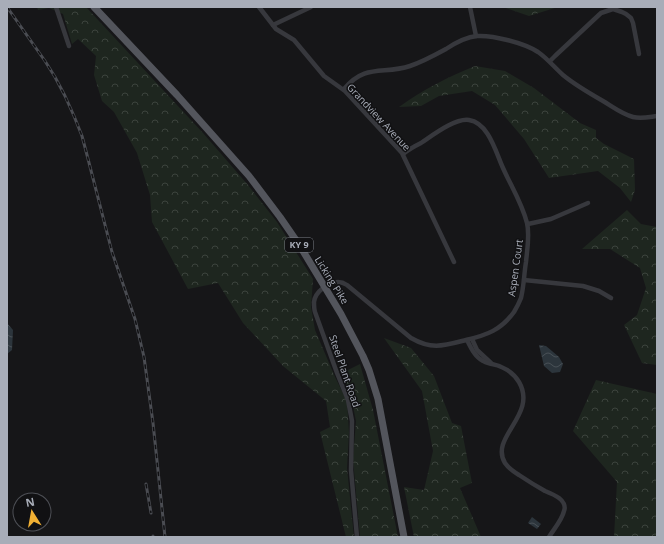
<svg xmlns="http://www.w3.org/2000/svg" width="664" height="544" font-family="'Open Sans',sans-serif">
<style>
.forest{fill:url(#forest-crowns)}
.water{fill:url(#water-waves)}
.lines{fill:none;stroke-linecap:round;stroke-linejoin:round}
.minor{stroke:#37383d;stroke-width:4.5}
.primary{stroke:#53555c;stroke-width:7}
.rail-casing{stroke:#4a4c52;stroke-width:3}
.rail{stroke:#111113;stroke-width:1.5;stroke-dasharray:4.5;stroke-linecap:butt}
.labels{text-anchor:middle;stroke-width:3;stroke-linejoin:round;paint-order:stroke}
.shield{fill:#111113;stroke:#7b7e86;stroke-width:1}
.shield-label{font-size:9px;font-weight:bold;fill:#a8adb8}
.street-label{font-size:10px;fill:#a8adb8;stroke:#111113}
</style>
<defs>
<pattern id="forest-crowns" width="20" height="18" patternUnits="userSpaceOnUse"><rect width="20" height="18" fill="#1e261f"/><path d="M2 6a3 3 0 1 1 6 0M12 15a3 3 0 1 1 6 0" fill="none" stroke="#3c433d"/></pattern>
<pattern id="water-waves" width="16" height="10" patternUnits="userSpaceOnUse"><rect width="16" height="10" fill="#2c353c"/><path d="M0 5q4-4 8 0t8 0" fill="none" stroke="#485056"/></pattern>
</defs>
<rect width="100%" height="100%" fill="#161618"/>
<!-- forest -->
<g class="forest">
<polygon points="37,7 86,7 203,133 248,185 277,222 313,279 311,307 315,330 335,377 347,401 349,432 347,468 354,537 346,537 320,432 330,427 326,401 283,366 243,323 218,283 188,289 152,222 150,195 137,153 114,112 102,101 94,75 96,56 78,39 72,44 63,14 49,8 38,10"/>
<polygon points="503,7 558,7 529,16"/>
<path d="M475 66 505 71 534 88 580 123 596 130V138L604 144 634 159 635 190 631 202 620 188 598 171 549 178 524 139 495 105 472 91 439 96 421 106 399 107C424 89 448 77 475 66Z"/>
<polygon points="627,210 641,224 657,227 657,365 642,363 624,325 637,315 646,288 640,268 610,249 582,249"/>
<polygon points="384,338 411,348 434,376 452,423 461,426 472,483 460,488 481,537 414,537 404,487 424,490 433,451 422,391"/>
<polygon points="360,364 373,410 398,537 360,537 353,459 356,421 352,401 342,373"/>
<polygon points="596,380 657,394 657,537 614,537 617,482 573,431"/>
</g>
<!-- water -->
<g class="water">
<polygon points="7,323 13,330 12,350 7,354"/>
<polygon points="539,345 546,346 559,357 563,364 560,372 552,373 544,366"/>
<polygon points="532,517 541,524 537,529 528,523"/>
</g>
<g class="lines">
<!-- minor -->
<g class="minor">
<polyline points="56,7 69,46"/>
<polyline points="259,7 276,29 294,40 324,76 345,91 402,153 454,262"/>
<polyline points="470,7 476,36"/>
<polyline points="273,25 311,7"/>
<polyline points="550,61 555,56 601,13 613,9 622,12 626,14 631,18 633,23 639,54"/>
<path d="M344 89C366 63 383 75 410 66 422 62 435 55 446 49 455 43 466 37 477 36 493 35 524 43 538 52 548 59 554 67 563 75 575 85 589 93 603 101 613 107 622 114 633 117 641 119 649 117 657 116"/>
<polyline points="528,224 551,219 588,203"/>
<polyline points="524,280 583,286 599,291 611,298"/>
<polyline points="472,339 477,350 491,363"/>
<path d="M467 340C471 348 475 357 483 361 486 363 489 363 492 364 502 366 513 372 519 382 538 415 489 437 505 463 509 469 514 472 519 475 528 481 536 486 545 491 550 493 555 495 559 498 563 501 566 506 564 511 562 520 554 529 549 537"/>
<path d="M357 537 351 470 352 421 348 400 337 373 315 312C314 309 314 305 314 302 315 292 328 282 338 282 341 282 344 283 347 285L411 338C432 350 443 346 466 340 487 335 501 330 514 312 517 307 519 303 521 298 524 286 524 274 526 262 527 250 530 235 527 223 522 203 511 186 503 168 496 153 489 123 469 120 455 118 433 135 421 143 415 146 408 150 403 154"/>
</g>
<!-- primary -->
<polyline class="primary" points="94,7 177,95 249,176 280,217 300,246 341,314 363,356 369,370 378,399 404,537"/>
<defs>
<g id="rail">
<polyline points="7,7 45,61 55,77 65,96 74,116 82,136 87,155 112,252 135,319 144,357 153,423 165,537"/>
<polyline points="146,484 151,513"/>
<polyline points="153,536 153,537"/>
</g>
</defs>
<!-- rail casing -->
<use href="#rail" class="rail-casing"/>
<!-- rail -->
<use href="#rail" class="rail"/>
</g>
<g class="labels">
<!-- shield labels -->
<rect class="shield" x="285" y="238" width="28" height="14" rx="3"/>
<g class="shield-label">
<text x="299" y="248">KY 9</text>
</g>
<!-- street labels -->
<g class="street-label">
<text transform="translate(379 117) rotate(47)" y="4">Grandview Avenue</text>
<text transform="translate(515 268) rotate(-82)" y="4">Aspen Court</text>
<text transform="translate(332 280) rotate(58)" y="4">Licking Pike</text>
<text transform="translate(345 371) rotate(71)" y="4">Steel Plant Road</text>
</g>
</g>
<!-- border -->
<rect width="664" height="544" fill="none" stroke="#a8adb8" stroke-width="16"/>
<!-- north arrow -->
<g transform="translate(32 512) rotate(349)"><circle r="19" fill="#111113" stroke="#4d4f55"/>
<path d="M0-3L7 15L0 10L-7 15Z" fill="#f2b134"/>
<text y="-6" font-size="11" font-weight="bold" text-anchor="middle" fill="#a8adb8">N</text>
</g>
</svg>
